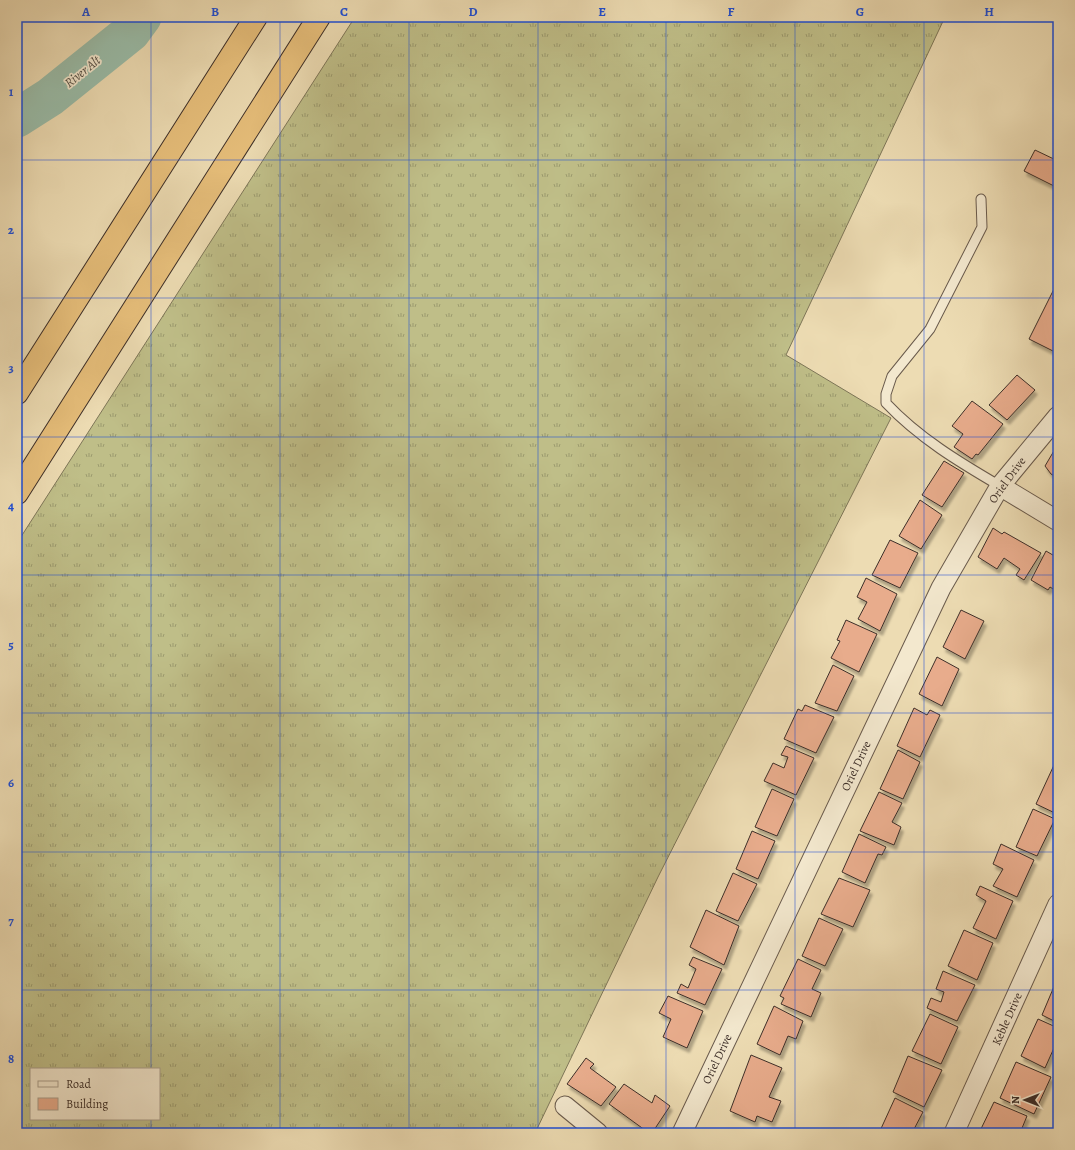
<svg xmlns="http://www.w3.org/2000/svg" width="1075" height="1150" font-family="Alegreya,serif">
<style>
.grass{fill:url(#grass-tufts);stroke:#7e7658;fill-rule:evenodd}
.lines{fill:none;stroke-linecap:round;stroke-linejoin:round}
.river{stroke:#9abca8;stroke-width:39}
.building{fill:#e8ac8c;stroke:#3d2f29;filter:url(#shadow)}
.service-casing{stroke:#695a4c;stroke-width:11}
.minor-casing{stroke:#695a4c;stroke-width:21}
.motorway-casing{stroke:#3d2f29;stroke-width:24}
.service{stroke:#f3e8ce;stroke-width:9}
.minor{stroke:#f3e8ce;stroke-width:19}
.motorway{stroke:#e6be7a;stroke-width:22}
.grid{fill:none;stroke:#1d4ed8;stroke-width:1;stroke-opacity:0.55}
.labels{text-anchor:middle;stroke-width:3.5;stroke-linejoin:round;paint-order:stroke}
.street-label{font-size:12px;fill:#3d2f29;stroke:#f3e8ce}
.water-label{font-size:13px;font-style:italic;fill:#504b42;stroke:#f3e8ce}
.neatline{fill:none;stroke:#1d4ed8;stroke-width:1.5}
.grid-label{font-size:13px;text-anchor:middle;font-weight:bold;fill:#1d4ed8}
</style>
<defs>
<pattern id="grass-tufts" width="24" height="20" patternUnits="userSpaceOnUse"><rect width="24" height="20" fill="#bfbe88"/><path d="M3 7l-1-3M5 7V3M7 7l1-3M15 17l-1-3M17 17v-4M19 17l1-3" fill="none" stroke="#9c9b6f"/></pattern>
<filter id="shadow"><feDropShadow dx="2.5" dy="4.5" stdDeviation="1" flood-color="#0004"/></filter>
</defs>
<rect width="100%" height="100%" fill="#eddcb3"/>
<filter id="stains"><feTurbulence type="fractalNoise" baseFrequency=".005" numOctaves="4"/><feColorMatrix values="0 0 0 0 .2 0 0 0 0 .09 0 0 0 0 .02 0 0 0 .5 -.17"/></filter>
<radialGradient id="worn" r=".72"><stop offset=".6" stop-color="#630" stop-opacity="0"/><stop offset="1" stop-color="#630" stop-opacity=".3"/></radialGradient>
<!-- grass -->
<path class="grass" d="M355 17H945L786 355 891 418 658 877 535 1133H17V543ZM31 1069H159V1119H31Z"/>
<g class="lines">
<!-- river -->
<polyline class="river" points="17,118 50,97 131,32 142,17"/>
</g>
<!-- building -->
<g class="building">
<polygon points="1035,150 1058,161 1058,188 1024,171"/>
<polygon points="1058,281 1058,342 1053,351 1029,339"/>
<polygon points="1017,375 1035,390 1007,420 989,405"/>
<polygon points="972,401 1003,424 978,455 976,454 972,459 954,447 963,434 952,426"/>
<polygon points="1058,444 1058,478 1051,474 1045,466"/>
<polygon points="944,461 964,473 942,507 922,495"/>
<polygon points="920,500 942,515 921,549 899,536"/>
<polygon points="993,528 1002,534 1004,532 1041,553 1024,580 1016,575 1020,569 1004,558 997,569 978,557"/>
<polygon points="890,540 918,553 900,588 872,575"/>
<polygon points="1046,551 1058,558 1058,592 1050,587 1048,590 1031,580"/>
<polygon points="866,578 897,594 880,631 858,619 867,602 857,597"/>
<polygon points="961,610 984,621 965,659 943,647"/>
<polygon points="846,620 877,634 859,672 831,658 840,641 837,640"/>
<polygon points="937,657 959,669 942,706 919,694"/>
<polygon points="833,665 854,676 837,711 815,703"/>
<polygon points="805,705 834,717 816,753 784,739 798,709 802,711"/>
<polygon points="914,708 927,715 930,710 940,715 920,757 897,746"/>
<polygon points="786,746 814,758 796,795 764,781 773,763 784,768 788,757 781,755"/>
<polygon points="898,750 920,762 903,799 880,789"/>
<polygon points="1054,765 1058,768 1057,814 1036,804"/>
<polygon points="772,789 794,799 777,836 755,827"/>
<polygon points="879,792 902,803 892,822 901,827 894,845 860,831"/>
<polygon points="1033,809 1055,819 1037,856 1016,847"/>
<polygon points="752,831 775,841 758,879 736,869"/>
<polygon points="859,834 886,847 882,855 878,854 865,883 842,872"/>
<polygon points="1001,844 1034,860 1017,897 993,886 1003,869 993,864"/>
<polygon points="733,873 757,884 738,921 716,911"/>
<polygon points="839,878 870,890 853,927 821,914"/>
<polygon points="980,886 1013,901 996,939 973,928 986,901 976,895"/>
<polygon points="706,910 739,926 724,965 690,947"/>
<polygon points="819,918 843,929 825,966 802,956"/>
<polygon points="964,930 993,943 977,980 948,966"/>
<polygon points="693,957 722,969 705,1005 677,993 681,984 688,988 696,969 689,965"/>
<polygon points="798,959 821,970 812,989 821,993 811,1017 781,1004 784,998 780,996"/>
<polygon points="943,971 975,985 957,1021 927,1008 931,998 941,1002 944,992 936,989"/>
<polygon points="1058,977 1058,1023 1042,1015"/>
<polygon points="668,996 703,1011 687,1048 663,1037 671,1019 659,1013"/>
<polygon points="774,1006 803,1021 796,1039 788,1036 780,1055 757,1044"/>
<polygon points="930,1014 958,1027 941,1064 912,1051"/>
<polygon points="1038,1019 1058,1028 1058,1039 1045,1068 1021,1056"/>
<polygon points="751,1055 782,1068 769,1097 781,1101 772,1122 757,1116 755,1122 730,1111"/>
<polygon points="908,1056 942,1070 924,1107 893,1092"/>
<polygon points="586,1058 594,1064 590,1068 616,1087 601,1106 567,1084"/>
<polygon points="1016,1062 1051,1077 1034,1114 1000,1098"/>
<polygon points="624,1084 652,1103 655,1095 670,1106 652,1133 649,1133 609,1104"/>
<polygon points="895,1098 923,1112 912,1133 879,1133"/>
<polygon points="994,1102 1027,1116 1020,1133 979,1133"/>
</g>
<g class="lines">
<defs>
<path id="service" d="M981 199 982 227 930 329 892 376 886 394V403C919 438 959 462 1000 486"/>
<g id="minor">
<polyline points="1000,486 1058,521"/>
<polyline points="565,1106 598,1133"/>
<polyline points="682,1133 941,588 1000,486 1058,416"/>
<polyline points="954,1133 1058,904"/>
</g>
<g id="motorway">
<polyline points="17,393 256,17"/>
<polyline points="17,493 319,17"/>
</g>
</defs>
<!-- service casing -->
<use href="#service" class="service-casing"/>
<!-- minor casing -->
<use href="#minor" class="minor-casing"/>
<!-- motorway casing -->
<use href="#motorway" class="motorway-casing"/>
<!-- service -->
<use href="#service" class="service"/>
<!-- minor -->
<use href="#minor" class="minor"/>
<!-- motorway -->
<use href="#motorway" class="motorway"/>
</g>
<!-- grid -->
<path class="grid" d="M151 17V1069M280 17V1133M409 17V1133M538 17V1133M666 17V1133M795 17V1133M924 17V1133M17 160H1058M17 298H1058M17 437H1058M17 575H1058M17 713H1058M17 852H1058M17 990H1058M151 1119V1133"/>
<g class="labels">
<!-- street labels -->
<g class="street-label">
<text transform="translate(1007 480) rotate(-54)" y="4">Oriel Drive</text>
<text transform="translate(856 766) rotate(-65)" y="4">Oriel Drive</text>
<text transform="translate(1007 1019) rotate(-66)" y="4">Keble Drive</text>
<text transform="translate(717 1059) rotate(-65)" y="4">Oriel Drive</text>
</g>
<!-- water labels -->
<g class="water-label">
<text transform="translate(82 71) rotate(-39)" y="5">River Alt</text>
</g>
</g>
<!-- margin -->
<rect width="1075" height="1150" fill="none" stroke="#eddcb3" stroke-width="44"/>
<!-- legend -->
<rect x="30" y="1068" width="130" height="52" fill="#f3e8ce" stroke="#aa9e8c"/>
<rect x="38" y="1081" width="20" height="6" fill="#f3e8ce" stroke="#aa9e8c"/>
<text x="66" y="1088" font-size="12" fill="#3d2f29">Road</text>
<rect x="38" y="1098" width="20" height="12" fill="#e8ac8c" stroke="#aa9e8c"/>
<text x="66" y="1108" font-size="12" fill="#3d2f29">Building</text>
<!-- north arrow -->
<g transform="translate(1025 1100) rotate(270)" stroke="#f3e8ce" stroke-width="3" paint-order="stroke">
<path d="M0-3L7 15L0 10L-7 15Z" fill="#3d2f29"/>
<text y="-6" font-size="11" font-weight="bold" text-anchor="middle" fill="#3d2f29">N</text>
</g>
<rect x="22" y="22" width="1031" height="1106" class="neatline"/>
<g class="grid-label">
<text x="86" y="16">A</text>
<text x="215" y="16">B</text>
<text x="344" y="16">C</text>
<text x="473" y="16">D</text>
<text x="602" y="16">E</text>
<text x="731" y="16">F</text>
<text x="860" y="16">G</text>
<text x="989" y="16">H</text>
<text x="11" y="96">1</text>
<text x="11" y="234">2</text>
<text x="11" y="372">3</text>
<text x="11" y="510">4</text>
<text x="11" y="649">5</text>
<text x="11" y="787">6</text>
<text x="11" y="925">7</text>
<text x="11" y="1063">8</text>
</g>
<rect width="100%" height="100%" filter="url(#stains)"/>
<rect width="100%" height="100%" fill="url(#worn)"/>
</svg>
